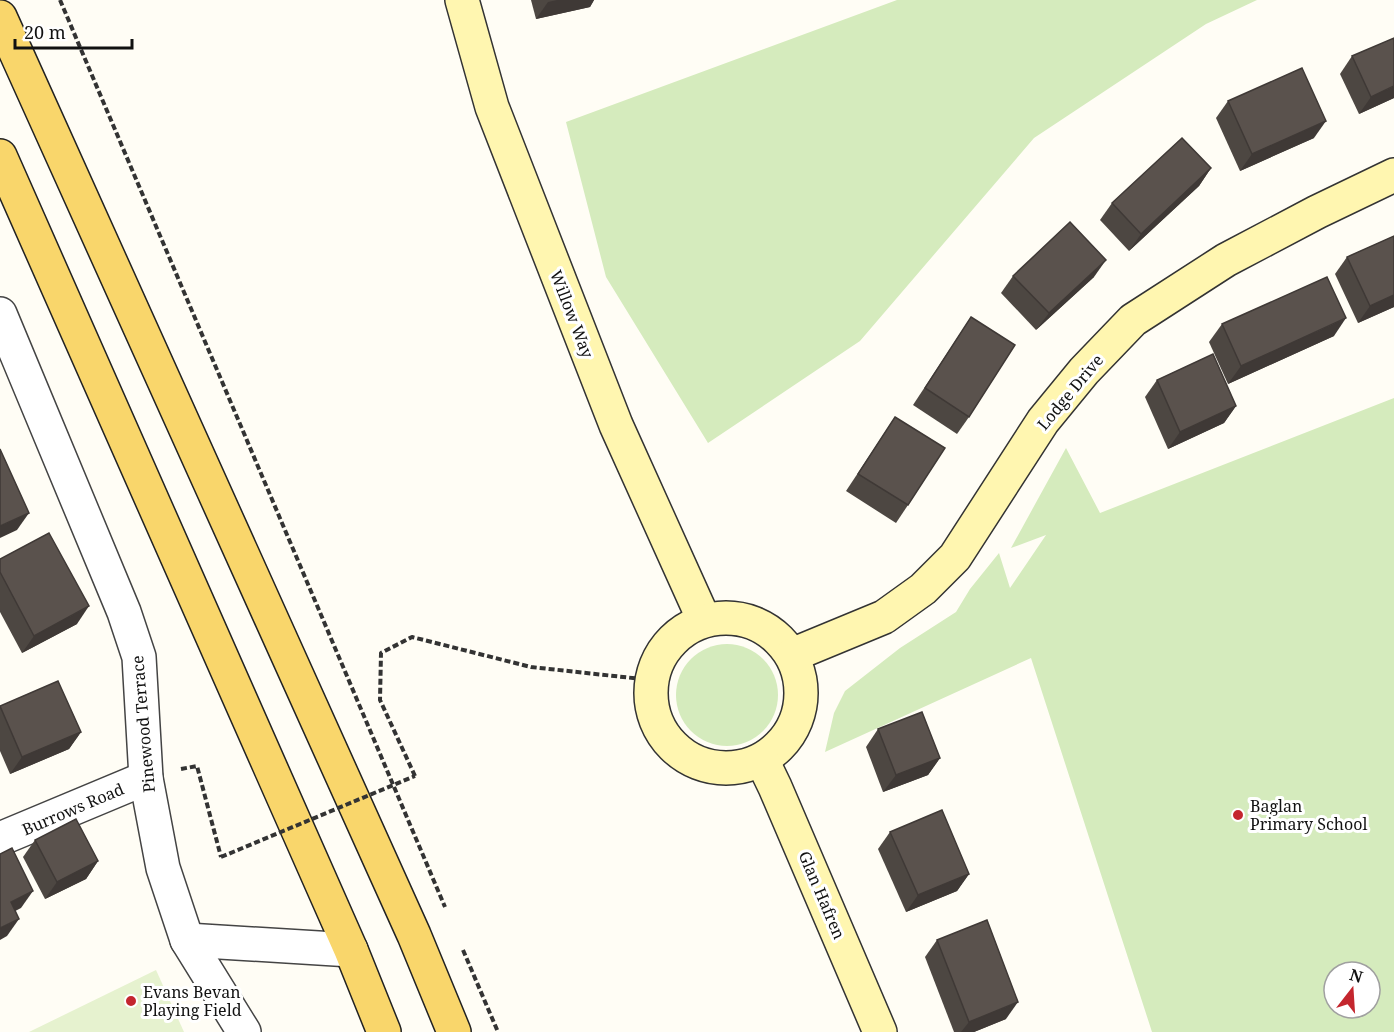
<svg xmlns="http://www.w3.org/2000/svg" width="1394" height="1032" font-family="'Noto Serif',serif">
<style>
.green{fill:#d5ebbd;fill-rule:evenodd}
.pitch{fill:#e6f2cf}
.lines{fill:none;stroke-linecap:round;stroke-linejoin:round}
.street-casing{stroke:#444;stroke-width:36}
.secondary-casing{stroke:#333;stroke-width:36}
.primary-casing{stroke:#222;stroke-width:36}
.path{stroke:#333;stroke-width:4;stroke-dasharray:6 3;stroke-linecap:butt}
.street{stroke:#fff;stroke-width:33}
.secondary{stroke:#fff6b0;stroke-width:33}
.primary{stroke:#f9d66b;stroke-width:33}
.path-bridge{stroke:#333;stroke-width:4;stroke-dasharray:6 3;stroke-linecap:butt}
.wall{fill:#4d4742}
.shaded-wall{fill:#3f3936}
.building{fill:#5a524d;stroke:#3f3936;stroke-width:1.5}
.poi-dot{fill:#c4262e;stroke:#fff;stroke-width:2}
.labels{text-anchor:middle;stroke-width:6;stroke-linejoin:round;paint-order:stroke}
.street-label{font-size:16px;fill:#111;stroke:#fff}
.poi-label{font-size:16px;fill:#111;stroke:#fff;text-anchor:start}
</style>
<rect width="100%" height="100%" fill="#fffdf5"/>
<!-- green -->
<g class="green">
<polygon points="897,0 1257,0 1206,24 1034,138 860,341 708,443 606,277 566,122"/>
<path d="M1394 398V1032H1152L1031 658 825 752 834 713 845 691 900 648 956 612 970 589 999 553 1010 588 1046 535 1011 548 1066 448 1100 513ZM1334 972H1370V1008H1334Z"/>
<circle cx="727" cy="695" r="51"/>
</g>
<!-- pitch -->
<polygon class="pitch" points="156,970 184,1032 29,1032"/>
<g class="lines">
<defs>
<g id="street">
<polyline points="0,314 124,612 139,657 146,778 163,868 187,940 244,1032"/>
<polyline points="0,839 146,778"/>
<polyline points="187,940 351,950"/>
</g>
<g id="secondary">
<polyline points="462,0 492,107 616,425 704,620"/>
<circle cx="726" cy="693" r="75"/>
<polyline points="792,655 884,617 923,589 955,557 1043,421 1084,371 1133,320 1226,260 1317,212 1394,175"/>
<polyline points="762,760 775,787 880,1032"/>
</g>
<g id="primary">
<polyline points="0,17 414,935 454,1032"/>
<polyline points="0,156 351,950 384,1032"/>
</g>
</defs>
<!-- street casing -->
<use href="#street" class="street-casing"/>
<!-- secondary casing -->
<use href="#secondary" class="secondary-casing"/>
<!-- primary casing -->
<use href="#primary" class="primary-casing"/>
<!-- path -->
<g class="path">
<polyline points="60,0 445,907"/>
<polyline points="181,769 197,766 221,857"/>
<polyline points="415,776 380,700 381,653 412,637 531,667 651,680"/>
<polyline points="463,950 498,1032"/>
</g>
<!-- street -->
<use href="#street" class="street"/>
<!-- secondary -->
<use href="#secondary" class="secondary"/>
<!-- primary -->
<use href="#primary" class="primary"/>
<!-- path-bridge -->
<polyline class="path-bridge" points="221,857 415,776"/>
</g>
<!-- wall -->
<g class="wall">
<polygon points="531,0 594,0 590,7 536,19"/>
<polygon points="1352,56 1394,98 1359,114 1340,74"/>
<polygon points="1228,101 1314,138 1240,171 1216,118"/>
<polygon points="1211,168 1199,186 1129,251 1100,220 1112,203"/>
<polygon points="1394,236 1394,307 1358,323 1335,274 1347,257"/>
<polygon points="1013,276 1094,277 1036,330 1001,293"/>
<polygon points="971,317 969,417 957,434 913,405"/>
<polygon points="1222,324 1334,336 1228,384 1209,342"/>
<polygon points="1157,380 1236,406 1224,423 1168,449 1145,397"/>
<polygon points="895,417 908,505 896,523 846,491"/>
<polygon points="0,559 77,624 22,653 0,612"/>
<polygon points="0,706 81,732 69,749 10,774 0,751"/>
<polygon points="878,729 940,758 928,775 883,792 866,747"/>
<polygon points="890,832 969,874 957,891 906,912 878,849"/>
<polygon points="35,840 98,861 86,879 45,899 23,857"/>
<polygon points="937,940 1006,1019 974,1032 954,1032 925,957"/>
</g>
<!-- shaded-wall -->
<g class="shaded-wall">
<polygon points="557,0 594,0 590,7 536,19 548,2"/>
<polygon points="1394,86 1394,98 1359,114 1371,97"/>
<polygon points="1326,121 1314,138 1240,171 1252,154"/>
<polygon points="1211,168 1199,186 1129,251 1141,234"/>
<polygon points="1106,260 1094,277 1036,330 1049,313"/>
<polygon points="1394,295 1394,307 1358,323 1370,306"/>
<polygon points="1346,318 1334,336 1228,384 1241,366"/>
<polygon points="1236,406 1224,423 1168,449 1180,432"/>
<polygon points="29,513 17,530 0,538 0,526"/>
<polygon points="89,606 77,624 22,653 34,636"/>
<polygon points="81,732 69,749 10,774 22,757"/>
<polygon points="940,758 928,775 883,792 896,775"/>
<polygon points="98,861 86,879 45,899 57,882"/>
<polygon points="969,874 957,891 906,912 918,895"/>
<polygon points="33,891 21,908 0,919 11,902"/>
<polygon points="19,919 7,936 0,940 0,928"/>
<polygon points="1018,1002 1006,1019 974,1032 961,1032 969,1022"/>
</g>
<!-- building -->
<g class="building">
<polygon points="1394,38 1394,86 1371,97 1352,56"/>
<polygon points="1302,68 1326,121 1252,154 1228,101"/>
<polygon points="1182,138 1211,168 1141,234 1112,203"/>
<polygon points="1070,222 1106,260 1049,313 1013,276"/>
<polygon points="1394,236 1394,295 1370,306 1347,257"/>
<polygon points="1327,277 1346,318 1241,366 1222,324"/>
<polygon points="971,317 1015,345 969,417 925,388"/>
<polygon points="1213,354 1236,406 1180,432 1157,380"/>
<polygon points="895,417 945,448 908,505 858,474"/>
<polygon points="0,449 29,513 0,526"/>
<polygon points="49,533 89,606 34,636 0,572 0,559"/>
<polygon points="58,681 81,732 22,757 0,706"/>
<polygon points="922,712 940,758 896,775 878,729"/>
<polygon points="942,810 969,874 918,895 890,832"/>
<polygon points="76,819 98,861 57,882 35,840"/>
<polygon points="12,848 33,891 11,902 19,919 0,928 0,854"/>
<polygon points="987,920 1018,1002 969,1022 937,940"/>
</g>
<!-- markers -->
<g class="poi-dot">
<circle cx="1238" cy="815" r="6"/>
<circle cx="131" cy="1001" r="6"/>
</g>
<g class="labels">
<!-- street labels -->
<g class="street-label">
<text transform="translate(572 314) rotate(69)" y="6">Willow Way</text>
<text transform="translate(1070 392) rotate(-50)" y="6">Lodge Drive</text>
<text transform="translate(143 724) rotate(-95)" y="6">Pinewood Terrace</text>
<text transform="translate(73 809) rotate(-23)" y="6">Burrows Road</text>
<text transform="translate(822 895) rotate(67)" y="6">Glan Hafren</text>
</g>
<!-- poi labels -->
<g class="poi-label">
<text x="1250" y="812">Baglan<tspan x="1250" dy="18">Primary School</tspan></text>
<text x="143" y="998">Evans Bevan<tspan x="143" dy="18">Playing Field</tspan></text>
</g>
</g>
<!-- north arrow -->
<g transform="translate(1352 990) rotate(17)"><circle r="28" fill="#ffffff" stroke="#a0a0a0" stroke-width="1.5"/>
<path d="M0-4.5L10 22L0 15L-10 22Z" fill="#c4262e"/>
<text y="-9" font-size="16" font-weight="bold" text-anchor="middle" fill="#111111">N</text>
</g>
<!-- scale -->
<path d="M15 39v9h117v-9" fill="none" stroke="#111111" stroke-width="3"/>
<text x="24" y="39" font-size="18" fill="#111111" stroke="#ffffff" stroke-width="4.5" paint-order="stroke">20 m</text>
</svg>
